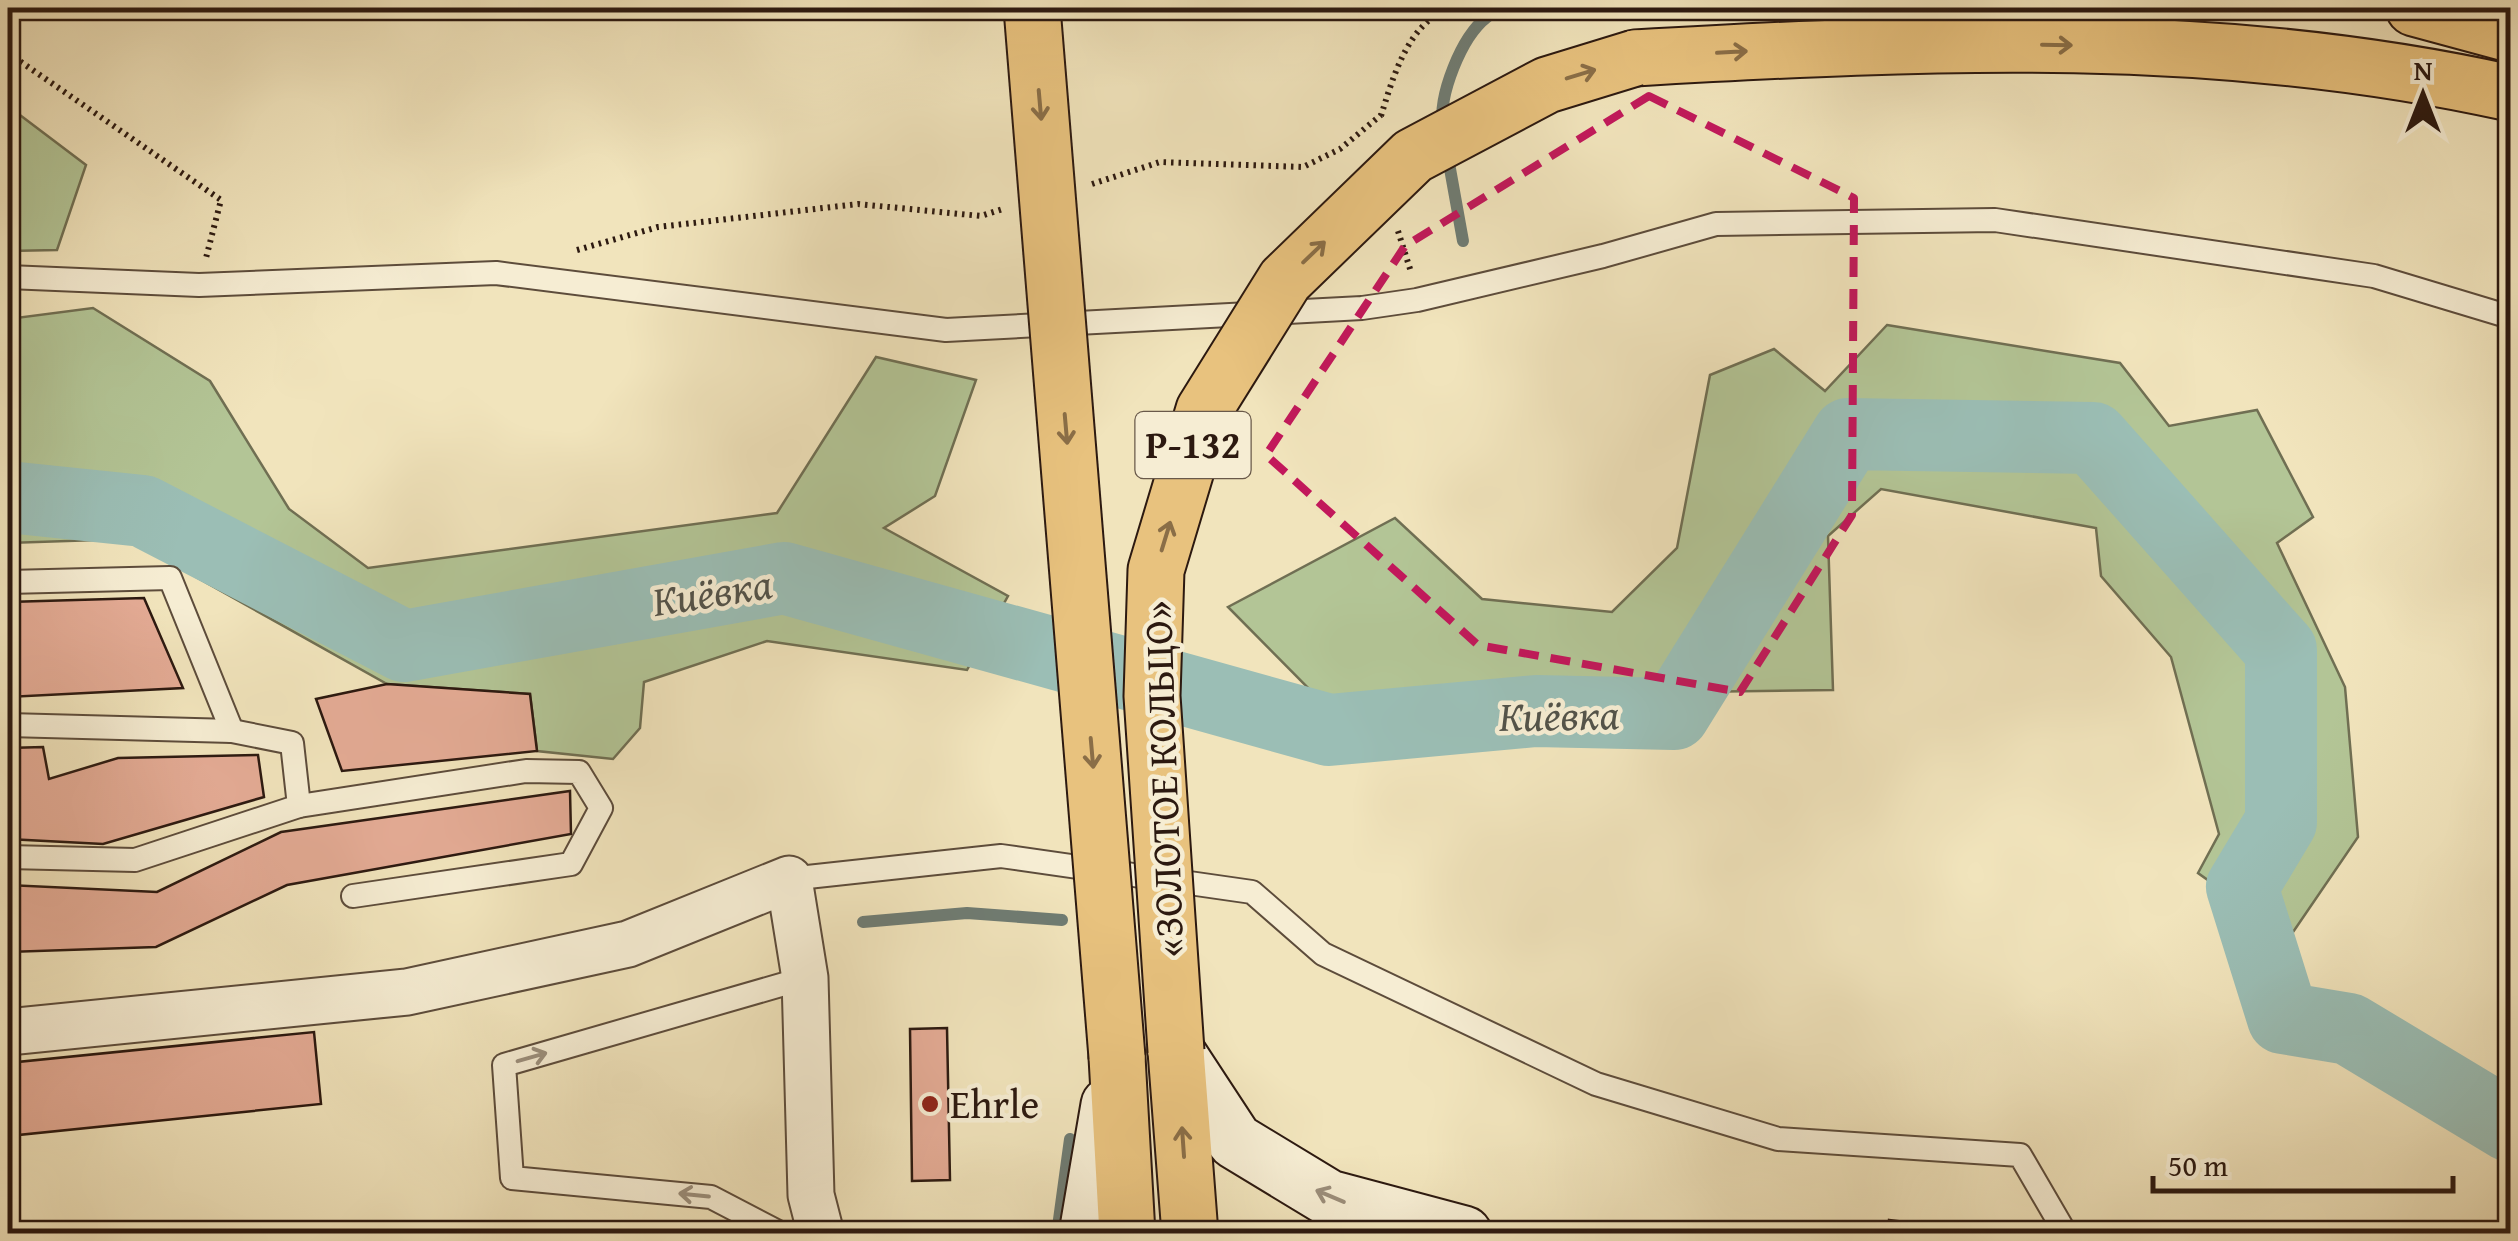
<svg xmlns="http://www.w3.org/2000/svg" width="2518" height="1241" font-family="'Gentium Book Plus',serif">
<style>
.green{fill:#b3c596;stroke:#706f53;stroke-width:2.5}
.lines{fill:none;stroke-linecap:round;stroke-linejoin:round}
.stream{stroke:#6f7c73;stroke-width:12}
.river{stroke:#9bbeb5;stroke-width:72}
.building{fill:#e4ab95;stroke:#2c1910;stroke-width:2.5}
.service-casing{stroke:#5d4c3b;stroke-width:26}
.minor-casing{stroke:#5d4c3b;stroke-width:49}
.secondary-casing{stroke:#2c1910;stroke-width:59}
.trunk-casing{stroke:#2c1910;stroke-width:59}
.path{stroke:#2c1910;stroke-width:6;stroke-dasharray:2.5 5;stroke-linecap:butt}
.service{stroke:#f6edd3;stroke-width:22}
.minor{stroke:#f6edd3;stroke-width:45}
.secondary{stroke:#f6edd3;stroke-width:55}
.trunk{stroke:#e8c27e;stroke-width:55}
.trunk-bridge-casing{stroke:#2c1910;stroke-width:59;stroke-linecap:butt}
.trunk-bridge{stroke:#e8c27e;stroke-width:55}
.oneway{stroke:#8a6e47}
.oneway2{stroke:#9b8e7b}
.marked{fill:none;stroke:#c2185b;stroke-width:8;stroke-dasharray:20 12;stroke-linejoin:round}
.poi-dot{fill:#8f2418;stroke:#f6edd3;stroke-width:4}
.labels{text-anchor:middle;stroke-width:9;stroke-linejoin:round;paint-order:stroke}
.shield{fill:#f6edd3;stroke:#69594a;stroke-width:2.5}
.shield-label{font-size:38px;font-weight:bold;fill:#2c1910}
.street-label{font-size:40px;fill:#2c1910;stroke:#f6edd3}
.poi-label{font-size:40px;fill:#2c1910;stroke:#f6edd3;text-anchor:start}
.water-label{font-size:42px;font-style:italic;fill:#53534a;stroke:#f6edd3}
</style>
<rect width="100%" height="100%" fill="#f1e4bc"/>
<filter id="stains"><feTurbulence type="fractalNoise" baseFrequency=".002" numOctaves="4"/><feColorMatrix values="0 0 0 0 .2 0 0 0 0 .09 0 0 0 0 .02 0 0 0 .5 -.17"/></filter>
<radialGradient id="worn" r=".72"><stop offset=".6" stop-color="#630" stop-opacity="0"/><stop offset="1" stop-color="#630" stop-opacity=".3"/></radialGradient>
<!-- green -->
<g class="green">
<polygon points="8,106 86,165 57,250 8,251"/>
<polygon points="93,308 210,381 289,509 368,568 777,513 876,357 976,380 935,496 884,528 1008,596 967,670 767,641 644,682 640,728 613,759 537,751 530,694 387,684 128,539 8,543 8,319"/>
<polygon points="1887,325 2120,363 2169,426 2257,410 2313,517 2277,543 2345,687 2358,837 2289,938 2198,873 2219,834 2171,657 2101,576 2096,528 1881,489 1828,536 1833,690 1317,697 1228,607 1395,518 1482,599 1612,612 1677,548 1710,375 1774,349 1825,391"/>
</g>
<g class="lines">
<!-- stream -->
<g class="stream">
<path d="M1443 127C1438 96 1461 37 1487 17 1492 12 1503 10 1509 8"/>
<polyline points="1447,152 1463,241"/>
<polyline points="863,922 967,913 1062,920"/>
<polyline points="1057,1234 1070,1139"/>
</g>
<!-- river -->
<polyline class="river" points="8,497 143,511 404,646 784,578 1329,730 1536,711 1674,714 1848,434 2093,438 2281,650 2281,822 2242,887 2283,1018 2349,1029 2510,1126"/>
</g>
<!-- building -->
<g class="building">
<polygon points="144,598 183,688 8,697 8,602"/>
<polygon points="387,684 530,694 537,751 342,771 316,699"/>
<polygon points="43,747 49,779 118,758 258,755 264,797 103,844 8,839 8,748"/>
<polygon points="570,791 571,834 287,885 156,947 8,952 8,885 157,892 281,832"/>
<polygon points="947,1028 950,1180 912,1181 910,1029"/>
<polygon points="314,1032 321,1104 8,1136 8,1063"/>
<polygon points="1889,1220 2005,1234 1887,1234"/>
</g>
<g class="lines">
<defs>
<g id="service">
<polyline points="8,277 199,285 496,273 946,330 1362,308 1417,300 1603,256 1716,224 1995,220 2374,276 2510,317"/>
<polyline points="8,582 170,578 232,731"/>
<polyline points="8,725 232,731 292,743 299,806 135,860 8,857"/>
<polyline points="299,806 526,771 579,772 601,808 571,864 353,896"/>
<polyline points="789,879 1001,856 1252,892 1323,954 1596,1084 1778,1139 2020,1155 2066,1234"/>
<polyline points="782,1234 711,1197 512,1178 504,1065 805,978"/>
</g>
<polyline id="minor" points="8,1032 407,992 628,944 789,879 805,978 811,1195 821,1234"/>
<g id="secondary">
<polyline points="1176,1051 1235,1141 1329,1198 1464,1234"/>
<polyline points="1087,1234 1109,1105"/>
</g>
<g id="trunk">
<polyline points="2414,8 2510,34"/>
<path d="M1635 58C1932 41 2218 28 2510 93"/>
<polyline points="1176,1051 1190,1234"/>
<polyline points="1117,1057 1127,1234"/>
</g>
</defs>
<!-- service casing -->
<use href="#service" class="service-casing"/>
<!-- minor casing -->
<use href="#minor" class="minor-casing"/>
<!-- secondary casing -->
<use href="#secondary" class="secondary-casing"/>
<!-- trunk casing -->
<use href="#trunk" class="trunk-casing"/>
<!-- path -->
<g class="path">
<polyline points="1572,8 1598,18"/>
<polyline points="8,53 221,200 206,258"/>
<path d="M1381 116C1393 77 1408 23 1450 8"/>
<polyline points="1092,184 1160,162 1303,167 1340,149 1381,115"/>
<polyline points="1398,231 1411,272"/>
<polyline points="577,250 658,227 858,204 981,216 1003,209"/>
</g>
<!-- service -->
<use href="#service" class="service"/>
<!-- minor -->
<use href="#minor" class="minor"/>
<!-- secondary -->
<use href="#secondary" class="secondary"/>
<!-- trunk -->
<use href="#trunk" class="trunk"/>
<defs>
<g id="trunk-bridge">
<polyline points="1032,8 1117,1057"/>
<polyline points="1176,1051 1152,696 1156,570 1204,410 1285,280 1413,156 1547,85 1635,58"/>
</g>
</defs>
<!-- trunk-bridge casing -->
<use href="#trunk-bridge" class="trunk-bridge-casing"/>
<!-- trunk-bridge -->
<use href="#trunk-bridge" class="trunk-bridge"/>
</g>
<!-- one-way arrows -->
<defs><path id="oneway-shaft" d="M-6 0H5M1.5-3L5.5 0L1.5 3" fill="none" stroke-width="1.6" stroke-linecap="round" stroke-linejoin="round" transform="scale(2.5)"/></defs>
<g class="oneway">
<use href="#oneway-shaft" transform="translate(2057 45) rotate(1)"/>
<use href="#oneway-shaft" transform="translate(1732 52) rotate(-3)"/>
<use href="#oneway-shaft" transform="translate(1581 74) rotate(-17)"/>
<use href="#oneway-shaft" transform="translate(1040 105) rotate(85)"/>
<use href="#oneway-shaft" transform="translate(1314 252) rotate(-44)"/>
<use href="#oneway-shaft" transform="translate(1066 429) rotate(85)"/>
<use href="#oneway-shaft" transform="translate(1166 536) rotate(-73)"/>
<use href="#oneway-shaft" transform="translate(1092 753) rotate(85)"/>
<use href="#oneway-shaft" transform="translate(1183 1142) rotate(-94)"/>
</g>
<g class="oneway2">
<use href="#oneway-shaft" transform="translate(532 1057) rotate(-16)"/>
<use href="#oneway-shaft" transform="translate(694 1195) rotate(-174)"/>
<use href="#oneway-shaft" transform="translate(1330 1196) rotate(-157)"/>
</g>
<!-- marked area -->
<path class="marked" d="M1649 96 1854 198 1852 515 1740 692 1478 645 1266 455 1405 246Z"/>
<!-- markers -->
<circle class="poi-dot" cx="930" cy="1104" r="10"/>
<g class="labels">
<!-- shield labels -->
<rect class="shield" x="1135.5" y="412" width="115" height="66" rx="8"/>
<g class="shield-label">
<text x="1193" y="458">Р-132</text>
</g>
<!-- street labels -->
<g class="street-label">
<text transform="translate(1163 779) rotate(-92)" y="14">«ЗОЛОТОЕ КОЛЬЦО»</text>
</g>
<!-- poi labels -->
<g class="poi-label">
<text x="950" y="1118">Ehrle</text>
</g>
<!-- water labels -->
<g class="water-label">
<text transform="translate(712 592) rotate(-9)" y="15">Киёвка</text>
<text transform="translate(1559 715) rotate(-1)" y="15">Киёвка</text>
</g>
</g>
<!-- margin -->
<rect width="2518" height="1241" fill="none" stroke="#f1e4bc" stroke-width="40"/>
<rect x="10" y="10" width="2498" height="1221" fill="none" stroke="#2c1910" stroke-width="5"/>
<rect x="20" y="20" width="2478" height="1201" fill="none" stroke="#2c1910" stroke-width="2.5"/>
<!-- north arrow -->
<g transform="translate(2423 95)" stroke="#f6edd3" stroke-width="8" paint-order="stroke">
<path d="M0-8L18 38L0 25L-18 38Z" fill="#2c1910"/>
<text y="-15" font-size="28" font-weight="bold" text-anchor="middle" fill="#2c1910">N</text>
</g>
<!-- scale -->
<path d="M2153 1176v15h300v-15" fill="none" stroke="#2c1910" stroke-width="5"/>
<text x="2168" y="1176" font-size="30" fill="#2c1910" stroke="#f6edd3" stroke-width="8" paint-order="stroke">50 m</text>
<rect width="100%" height="100%" filter="url(#stains)"/>
<rect width="100%" height="100%" fill="url(#worn)"/>
</svg>
